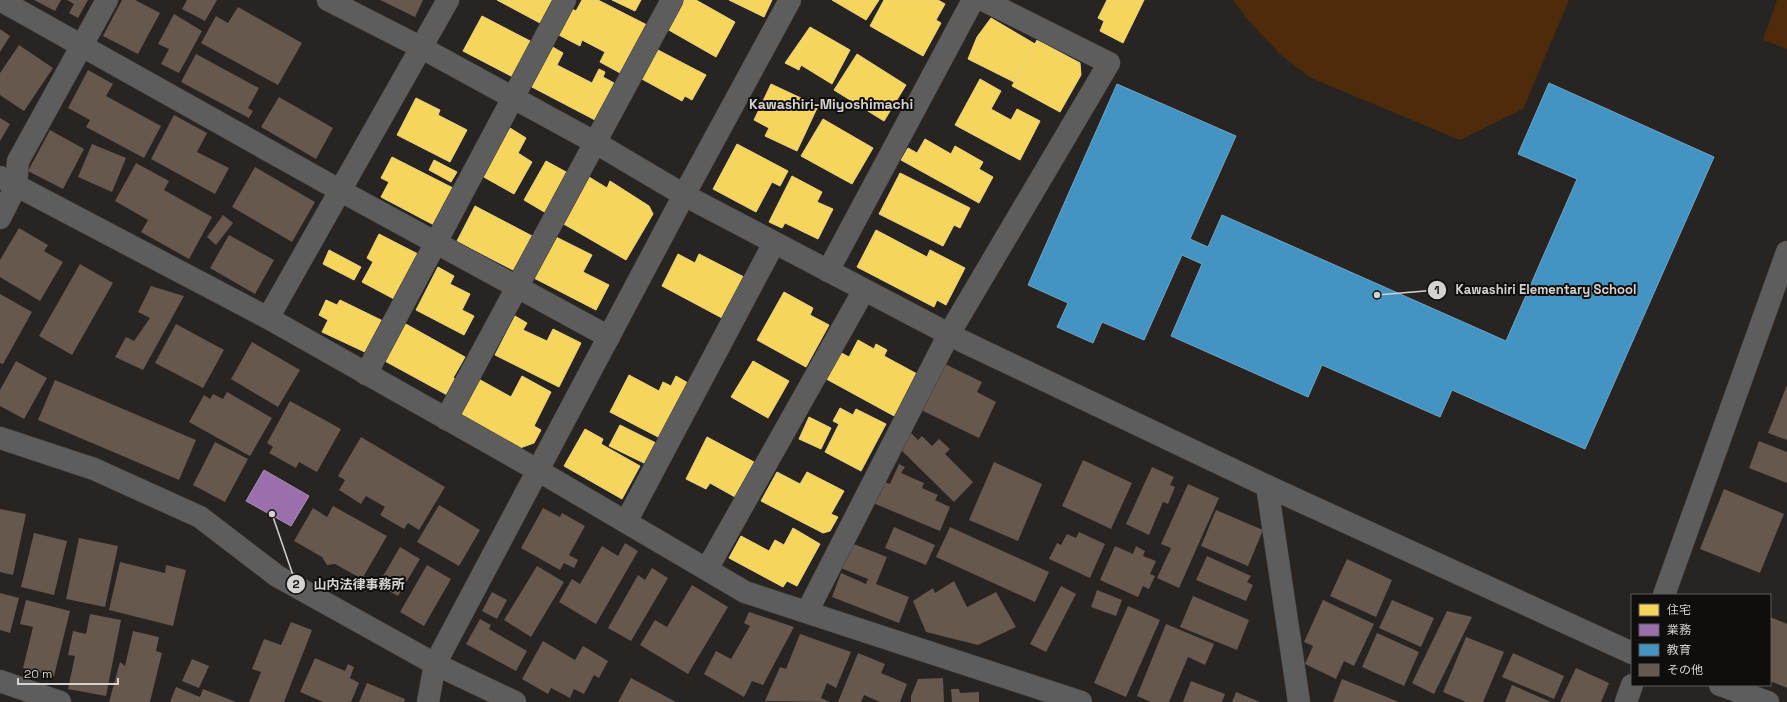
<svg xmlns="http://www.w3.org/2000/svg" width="1787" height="702" font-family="'Space Grotesk','Noto Sans JP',sans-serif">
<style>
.grass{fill:#4e2c0b}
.homes{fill:#f6d55c;stroke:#ecd47e}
.offices{fill:#9970ab;stroke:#ab8db6}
.schools{fill:#4393c3;stroke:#6fa6c7}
.building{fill:#66584d}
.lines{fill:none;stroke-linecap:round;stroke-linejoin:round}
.minor-casing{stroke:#42403f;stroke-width:23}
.minor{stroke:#5e5d5d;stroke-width:22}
.labels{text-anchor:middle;stroke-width:4;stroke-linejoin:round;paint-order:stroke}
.quarter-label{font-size:14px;font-weight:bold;fill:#d5d2cf;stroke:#100e0c}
.leader{fill:none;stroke:#d5d2cf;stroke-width:1.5}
.callout-dot{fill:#d5d2cf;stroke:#100e0c;stroke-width:1.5}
.mark-label{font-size:12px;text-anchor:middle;font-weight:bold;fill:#111}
.callout-label{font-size:13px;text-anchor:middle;font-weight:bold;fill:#d5d2cf;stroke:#100e0c;stroke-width:4;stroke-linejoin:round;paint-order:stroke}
</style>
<rect width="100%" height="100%" fill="#272422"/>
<!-- grass -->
<g class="grass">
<polygon points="1233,0 1569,0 1523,109 1460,140 1311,78 1281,55 1247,19"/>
<polygon points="1777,0 1787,0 1787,49 1763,40"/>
</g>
<!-- homes -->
<g class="homes">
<polygon points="497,0 553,0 540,23"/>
<polygon points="582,0 598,0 647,25 622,74 600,62 605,52 582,40 580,46 557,34 570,8 576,11"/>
<polygon points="612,0 641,0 635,11"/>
<polygon points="684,0 696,0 735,22 716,57 667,29"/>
<polygon points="729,0 772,0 764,17"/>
<polygon points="832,0 879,0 866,20"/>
<polygon points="884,0 938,0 945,4 936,20 941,23 923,56 870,26"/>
<polygon points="1107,0 1144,0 1123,43 1100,31 1104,21 1098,18"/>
<polygon points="482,16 532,42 513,77 463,51"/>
<polygon points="991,18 1035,44 1014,82 968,59 977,37"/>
<polygon points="810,27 850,50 832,84 801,65 799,70 785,63"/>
<polygon points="1037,40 1080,63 1081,75 1060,112 1012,86"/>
<polygon points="551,46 563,53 557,65 592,83 599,69 605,72 603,77 614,83 595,120 530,86"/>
<polygon points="656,49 706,75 692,100 685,96 682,101 640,78"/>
<polygon points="857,54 906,85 884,121 834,90"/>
<polygon points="980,79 1001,91 991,109 1011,120 1017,109 1040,121 1020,160 955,125"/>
<polygon points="771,84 818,106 797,151 765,136 769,128 754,120"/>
<polygon points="416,98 440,110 438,115 467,130 450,162 397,135"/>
<polygon points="823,119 873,148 852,184 801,156"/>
<polygon points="510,128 526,138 518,153 532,162 514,194 482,176"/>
<polygon points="925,139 951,154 955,146 983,162 979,169 993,177 979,203 901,160 908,148 917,153"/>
<polygon points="737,144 788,171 780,186 772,182 756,212 713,189"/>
<polygon points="392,157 453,188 434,225 381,197 389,182 381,178"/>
<polygon points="434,160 457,172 451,182 429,170"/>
<polygon points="546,161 568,173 546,213 524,200"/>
<polygon points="900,173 970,208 960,228 954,225 943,246 879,214"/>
<polygon points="792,176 822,192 817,202 833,209 818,239 785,223 782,228 769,222"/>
<polygon points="589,177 607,188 610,181 649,206 653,214 626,260 562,223"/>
<polygon points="475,206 534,237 515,271 457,241"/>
<polygon points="876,230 927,257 930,250 965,268 946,305 937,300 934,307 857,267"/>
<polygon points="379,234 418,254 394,299 362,282 373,262 367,258"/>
<polygon points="552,235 592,255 583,272 609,285 596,310 530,276"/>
<polygon points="329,250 361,267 354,280 323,264"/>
<polygon points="678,254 695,263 699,254 744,277 722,318 662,286"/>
<polygon points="438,267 454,276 450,284 470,294 462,310 474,316 464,335 416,310"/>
<polygon points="784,292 813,308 810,315 829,325 806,367 757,340"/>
<polygon points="326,300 337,305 340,300 383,321 367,353 322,332 328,320 319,315"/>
<polygon points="515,316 527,323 523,330 547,341 553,329 581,343 559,387 495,355"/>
<polygon points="404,323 465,357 453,378 458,380 449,396 383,360"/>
<polygon points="858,340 874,349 876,344 887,350 884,356 919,375 896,417 819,375 834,349 849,357"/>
<polygon points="753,361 789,381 768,418 731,397"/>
<polygon points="629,375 659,391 663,382 671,386 676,376 688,383 660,438 610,412"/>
<polygon points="522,376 551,392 534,426 541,430 534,443 520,448 456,413 475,377 511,397"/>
<polygon points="840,408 853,415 856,409 886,424 861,471 825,452 839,424 833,421"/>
<polygon points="809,417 831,428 821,449 799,439"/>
<polygon points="620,425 658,444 648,465 609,446"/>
<polygon points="585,429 603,439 601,444 640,466 622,499 564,466"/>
<polygon points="707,437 754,462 735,497 710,483 706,489 686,479"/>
<polygon points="777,472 800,484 807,472 844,491 831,514 838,517 830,531 823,533 761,501"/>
<polygon points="793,528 820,544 797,586 787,581 783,587 729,558 741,536 769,551 775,540 784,545"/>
</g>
<!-- offices -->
<polygon class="offices" points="264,470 309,496 291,526 246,501"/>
<!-- schools -->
<polygon class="schools" points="1549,83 1714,157 1585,449 1452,390 1440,417 1322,365 1308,397 1171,336 1202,264 1182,255 1144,340 1102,322 1093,343 1057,327 1068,303 1028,285 1117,84 1236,136 1190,239 1208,247 1222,215 1506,341 1577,179 1518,154"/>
<!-- building -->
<g class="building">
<polygon points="34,0 61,0 55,11"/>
<polygon points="67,0 88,0 78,18 69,13 74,4"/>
<polygon points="122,0 135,0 160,13 138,54 103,36"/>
<polygon points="187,0 217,0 205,21 182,9"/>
<polygon points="380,0 423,0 415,17"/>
<polygon points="238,7 302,43 278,85 201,43 216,16 228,23"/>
<polygon points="174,14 202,31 179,73 161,64 169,49 158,44"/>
<polygon points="0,29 10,36 0,52"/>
<polygon points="19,45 53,68 24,111 0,95 0,73"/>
<polygon points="196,54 259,88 248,108 253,111 249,118 181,82"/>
<polygon points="88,70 113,84 106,96 161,126 144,158 86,127 90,120 68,108"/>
<polygon points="279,97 333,128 316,159 261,127"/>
<polygon points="174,115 207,133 197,152 229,168 215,194 151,159"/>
<polygon points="0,118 10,124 0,141"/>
<polygon points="50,130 84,149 63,189 28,171"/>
<polygon points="92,144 126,158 112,192 78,177"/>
<polygon points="136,163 169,181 164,190 212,217 189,259 141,232 148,220 115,201"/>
<polygon points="255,167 315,202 292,242 232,207"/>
<polygon points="223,215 233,223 216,245 207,237"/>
<polygon points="19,228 48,245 44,251 63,262 40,301 0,277 0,260"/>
<polygon points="229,235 274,260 255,294 210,268"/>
<polygon points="80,264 113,283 72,355 39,336"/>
<polygon points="151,286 184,296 143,370 115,357 126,337 134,341 150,318 138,312"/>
<polygon points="0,294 32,312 3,364 0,363"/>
<polygon points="176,324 224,350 203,388 155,363"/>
<polygon points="252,342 300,370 278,407 231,379"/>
<polygon points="16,361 47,378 24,419 0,406 0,390"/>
<polygon points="943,363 982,382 977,392 996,402 979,438 921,410"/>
<polygon points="55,380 196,440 179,480 38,420"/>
<polygon points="1787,385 1787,440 1768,433"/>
<polygon points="227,392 272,418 250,456 189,422 204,395 210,399 213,394 223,399"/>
<polygon points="290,401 341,429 317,472 299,462 296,468 269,453 273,447 267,443"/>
<polygon points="910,432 918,440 922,436 932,446 939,439 950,449 945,454 973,482 954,502 897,446"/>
<polygon points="361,437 445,487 419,530 408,523 404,529 380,515 385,507 366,496 361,504 339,490 345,480 338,476"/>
<polygon points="1759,441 1787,452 1787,483 1749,468"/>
<polygon points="215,442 248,459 225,502 193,485"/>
<polygon points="1083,460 1132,483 1111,529 1062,506"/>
<polygon points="994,462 1042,484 1018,541 969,520"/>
<polygon points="899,464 905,467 901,473 924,483 922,488 938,495 935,500 950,507 940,531 873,503 882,481 890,484"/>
<polygon points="1152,467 1174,477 1170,485 1175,487 1168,504 1163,502 1149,535 1126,524"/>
<polygon points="1188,484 1219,498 1179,588 1157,578 1171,548 1161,544"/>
<polygon points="1724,489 1784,514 1760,573 1700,549"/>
<polygon points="439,505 480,530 459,566 417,542"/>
<polygon points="333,506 387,536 362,579 335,564 327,565 322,557 294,541 313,508 327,517"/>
<polygon points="543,508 560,517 562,513 585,526 569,555 578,560 574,568 564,563 560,570 521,548"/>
<polygon points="0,509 26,514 13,575 0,572"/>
<polygon points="1216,510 1263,530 1248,566 1201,546"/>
<polygon points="894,527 935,545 926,565 885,548"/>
<polygon points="950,527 1049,572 1035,602 936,557"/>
<polygon points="1079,532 1105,544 1090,578 1049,559 1057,543 1061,545 1067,534 1076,538"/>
<polygon points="34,533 67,541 54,595 21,587"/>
<polygon points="79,538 118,546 105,607 66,599"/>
<polygon points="846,541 887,557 876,584 909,597 899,623 832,597 841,573 866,584 868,579 836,566"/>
<polygon points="625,543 638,551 596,624 559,602 572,579 580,584 602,546 618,556"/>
<polygon points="1115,546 1133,554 1136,546 1145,551 1143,556 1156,561 1150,574 1155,576 1149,589 1143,586 1138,597 1100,580"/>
<polygon points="400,547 420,559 398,596 378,585"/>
<polygon points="1207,556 1251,576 1247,582 1253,585 1246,601 1196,580"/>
<polygon points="1347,559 1392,580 1376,617 1330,596"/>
<polygon points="120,562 165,573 166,565 186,570 173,626 109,610"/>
<polygon points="427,565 451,579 424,626 400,612"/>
<polygon points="537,566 564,582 531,637 504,620"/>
<polygon points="652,568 668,578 631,641 608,628 638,575 645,580"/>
<polygon points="954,581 967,607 996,592 1016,627 978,645 926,632 913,601 933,588 935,593"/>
<polygon points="692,585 728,607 688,674 640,645 655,620 667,627"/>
<polygon points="1061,586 1076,594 1046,652 1030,644"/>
<polygon points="1097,590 1122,600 1116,616 1091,607"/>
<polygon points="492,592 507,600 497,619 482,611"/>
<polygon points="0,593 19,598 10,633 0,630"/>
<polygon points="1193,596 1249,620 1237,650 1180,627"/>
<polygon points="26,600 70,611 54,676 23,668 33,627 20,624"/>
<polygon points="1323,600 1374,624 1354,666 1344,661 1336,679 1305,664 1313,646 1304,642"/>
<polygon points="1392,600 1434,618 1421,647 1379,628"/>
<polygon points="1128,606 1160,620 1126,697 1094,683"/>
<polygon points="1447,611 1472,617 1434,694 1412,683"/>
<polygon points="749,612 794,627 763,685 752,681 744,697 704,674 716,651 731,659 750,626 744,623"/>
<polygon points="90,614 121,620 106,696 68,689 75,656 68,655 73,631 86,634"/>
<polygon points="1770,617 1787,624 1787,688 1770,681"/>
<polygon points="480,619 491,625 489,629 527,651 516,671 466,644"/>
<polygon points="291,622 312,630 284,702 249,702 261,672 252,669 264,639 281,645"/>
<polygon points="1166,624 1214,644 1205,665 1188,657 1169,702 1151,702 1137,696"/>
<polygon points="133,631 159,637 156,651 162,653 150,702 109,702 120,662 125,666"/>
<polygon points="1377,633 1419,652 1404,686 1362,667"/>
<polygon points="800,634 851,652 836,688 827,683 821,698 830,702 765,701 780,667 786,669"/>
<polygon points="1466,637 1504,652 1483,702 1466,702 1443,692"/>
<polygon points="543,641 575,660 583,646 608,661 599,678 594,675 584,694 574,689 570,698 551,688 548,694 522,679"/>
<polygon points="858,653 885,664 881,673 907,684 900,702 880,702 864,695 861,702 838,702"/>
<polygon points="1513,653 1564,676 1554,699 1502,677"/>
<polygon points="315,658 345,671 348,664 354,667 350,678 359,683 351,702 323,702 300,692"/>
<polygon points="192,659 209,666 199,688 182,681"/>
<polygon points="1576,668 1609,683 1601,702 1560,702"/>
<polygon points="631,678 676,702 618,702"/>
<polygon points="943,678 944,702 911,702 911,696 918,679"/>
<polygon points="1342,679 1399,702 1333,702"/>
<polygon points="1191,681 1225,694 1222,702 1183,702"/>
<polygon points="367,683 405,699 404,702 359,702"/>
<polygon points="1512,685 1551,702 1505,702"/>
<polygon points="176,687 200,697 203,689 236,702 170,702"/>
<polygon points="951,689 959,689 960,693 979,692 979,702 952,702"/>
<polygon points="1236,692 1260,702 1232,702"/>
</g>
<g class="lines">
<defs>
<g id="minor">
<polyline points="0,0 341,191 609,337"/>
<polyline points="328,0 422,48 596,143 684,195 962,341 1267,486 1632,653"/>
<polyline points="0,177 268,318 539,471 745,592 1081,702"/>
<polyline points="0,218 16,186 18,161 107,0"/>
<polyline points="828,271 973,0"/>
<polyline points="268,318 448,0"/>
<polyline points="366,374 565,0"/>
<polyline points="446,419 672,0"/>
<polyline points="0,438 94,469 200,517 277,576 435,664 515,702"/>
<polyline points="1267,486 1299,702"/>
<polyline points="626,522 774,243"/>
<polyline points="707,569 864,290"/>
<polyline points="1664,595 1787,252"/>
<polyline points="807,612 949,334 1109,63 983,0"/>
<polyline points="0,681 60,702"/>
<polyline points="1720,685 1768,702"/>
<polyline points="428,702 435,664 684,195 790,0"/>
<polyline points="1626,702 1632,685"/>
</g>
</defs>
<!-- minor casing -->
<use href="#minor" class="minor-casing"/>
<!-- minor -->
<use href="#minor" class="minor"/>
</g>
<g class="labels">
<!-- quarter labels -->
<g class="quarter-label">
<text x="831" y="109">Kawashiri-Miyoshimachi</text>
</g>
</g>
<!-- callouts -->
<path class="leader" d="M1377 295L1437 290M272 514L296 584"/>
<g class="callout-dot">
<circle cx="1377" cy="295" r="4"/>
<circle cx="272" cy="514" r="4"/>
<circle cx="1437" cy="290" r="10"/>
<circle cx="296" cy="584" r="10"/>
</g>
<g class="mark-label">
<text x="1437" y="294">1</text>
<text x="296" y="588">2</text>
</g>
<g class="callout-label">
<text x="1546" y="294">Kawashiri Elementary School</text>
<text x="359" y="589">山内法律事務所</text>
</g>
<!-- legend -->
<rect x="1631" y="594" width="140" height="92" fill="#100e0c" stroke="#5f5c5a"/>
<rect x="1639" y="604" width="20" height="12" fill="#f6d55c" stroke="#5f5c5a"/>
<text x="1667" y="614" font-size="12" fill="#d5d2cf">住宅</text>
<rect x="1639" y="624" width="20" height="12" fill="#9970ab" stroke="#5f5c5a"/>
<text x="1667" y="634" font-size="12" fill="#d5d2cf">業務</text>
<rect x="1639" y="644" width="20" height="12" fill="#4393c3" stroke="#5f5c5a"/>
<text x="1667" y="654" font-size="12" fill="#d5d2cf">教育</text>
<rect x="1639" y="664" width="20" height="12" fill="#66584d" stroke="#5f5c5a"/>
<text x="1667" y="674" font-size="12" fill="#d5d2cf">その他</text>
<!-- scale -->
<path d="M18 678v6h100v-6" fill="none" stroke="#d5d2cf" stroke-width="2"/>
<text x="24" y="678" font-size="12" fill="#d5d2cf" stroke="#100e0c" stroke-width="3" paint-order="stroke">20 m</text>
</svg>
